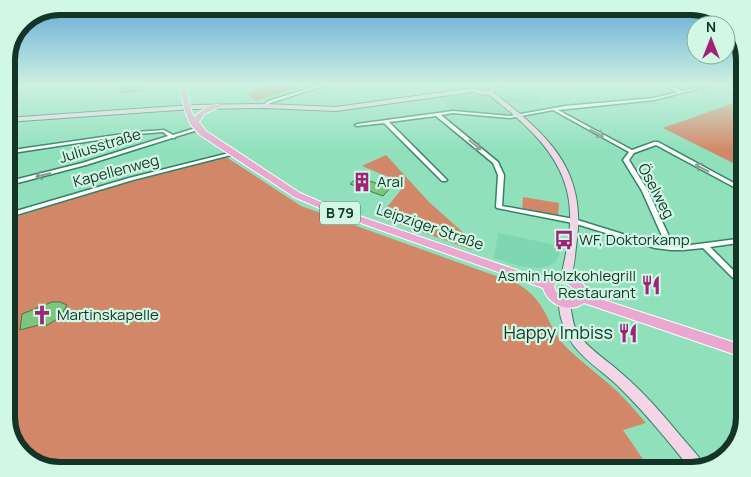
<svg xmlns="http://www.w3.org/2000/svg" width="751" height="477" font-family="Manrope,sans-serif">
<style>
.built{fill:#7ed7b0}
.green{fill:#d28868}
.building{fill:#7ec67f;stroke:#457745}
.lines{fill:none;stroke-linecap:round;stroke-linejoin:round}
.street-casing{stroke:#318363;stroke-width:3}
.secondary-casing{stroke:#318363;stroke-width:2}
.primary-casing{stroke:#fff;stroke-width:2}
.street{fill:#fff;fill-rule:evenodd}
.secondary{fill:#f4d4e7;fill-rule:evenodd}
.primary{fill:#e9a8d0;fill-rule:evenodd}
.oneway{stroke:#899a93}
.labels{text-anchor:middle;stroke-width:4.5;stroke-linejoin:round;paint-order:stroke}
.shield{fill:#d1f7e5;stroke:#4c6e60;stroke-width:1}
.shield-label{font-size:14px;font-weight:bold;fill:#133427}
.street-label{font-size:15px;fill:#133427;stroke:#d1f7e5}
.poi-label{font-size:15px;fill:#133427;stroke:#d1f7e5;text-anchor:start}
.near-poi-label{font-size:18px;fill:#133427;stroke:#d1f7e5;text-anchor:end}
.rim{fill:none;stroke:#133427;stroke-width:6}
</style>
<rect width="100%" height="100%" fill="#90e0bc"/>
<!-- built -->
<g class="built">
<polygon points="517,85 542,100 527,104 522,101 499,105 509,114 506,115 450,111 440,99 468,94 487,96 498,95 502,88"/>
<polygon points="498,233 561,246 559,255 555,263 541,268 523,267 494,258"/>
</g>
<!-- green -->
<g class="green">
<polygon points="277,84 308,84 256,101 247,93"/>
<polygon points="745,99 745,169 663,128"/>
<polygon points="386,155 429,202 466,235 472,250 379,217 401,190 393,179 362,166"/>
<path d="M226 157 301 206 518 284C550 304 545 325 566 347 582 363 601 376 618 392 628 402 637 413 646 423L623 430 651 471H60L30 462 6 421V220L131 180Z"/>
<polygon points="523,197 559,203 558,218 522,211"/>
</g>
<!-- building -->
<g class="building">
<polygon points="125,84 146,84 143,90 120,93"/>
<polygon points="358,177 390,188 383,196 350,184"/>
<polygon points="52,302 60,302 67,305 60,317 46,326 46,323 20,330 22,314"/>
</g>
<g class="lines">
<defs>
<g id="street">
<polygon points="323,84 329,84 270,103 266,107 263,106 268,101"/>
<path d="M660 84H665L683 91 695 88 697 89 654 100 558 110 632 150 654 142H658L745 189V193L656 145 634 153 629 160 648 191 673 245 683 246 745 238V242L710 247 737 274 745 278V285L733 278 703 248 683 250H671L655 248 573 223 497 208 496 207 498 175 493 163 436 116 389 122 447 180 446 181H442L384 123 357 126 355 125 357 124 453 111 510 116 565 106 654 98 678 92ZM553 110 629 152 623 160 642 191 666 245 655 244 574 219 502 206 504 175 498 162 441 115 453 113 510 118Z"/>
<polygon points="709,84 715,84 704,88 702,87"/>
<polygon points="740,84 745,84 745,86"/>
<polygon points="199,127 201,128 201,129 175,137 175,138 172,138 86,165 6,186 6,182 82,163 168,136 163,132 137,134 6,154 6,151 137,132 164,130 173,135"/>
<polygon points="233,152 235,152 235,154 133,180 6,218 6,214 129,178"/>
</g>
<g id="secondary">
<path d="M485 84H509L497 87 493 92C545 133 586 167 577 239 575 252 575 269 569 281H563L561 278C565 257 571 235 570 213 569 159 527 125 488 94L483 95 473 92 336 111 265 108 192 109 6 122V118L192 105 265 104 336 107 473 88 483 91 490 90 491 88Z"/>
<path d="M564 299 568 300C574 314 570 325 582 339 593 352 608 361 620 372 644 392 664 416 684 440 691 448 700 457 705 467L692 471C670 443 647 415 622 390 607 374 587 363 574 346 567 336 556 312 560 300Z"/>
</g>
<path id="primary" d="M179 84H185L192 114 195 117C200 111 214 102 221 106L204 114 199 122 206 131 300 193 330 206 546 280C558 266 586 278 588 295L745 346V358L584 303C569 314 548 305 543 288L324 210 294 197 200 135 191 125 186 114ZM557 282 568 284 577 292V296C568 302 556 296 554 286Z"/>
</defs>
<!-- street casing -->
<use href="#street" class="street-casing"/>
<!-- secondary casing -->
<use href="#secondary" class="secondary-casing"/>
<!-- primary casing -->
<use href="#primary" class="primary-casing"/>
<!-- street -->
<use href="#street" class="street"/>
<!-- secondary -->
<use href="#secondary" class="secondary"/>
<!-- primary -->
<use href="#primary" class="primary"/>
</g>
<!-- one-way arrows -->
<defs><path id="oneway-shaft" d="M-6 0H5M1.5-3L5.5 0L1.5 3" fill="none" stroke-width="1.6" stroke-linecap="round" stroke-linejoin="round" transform="scale(1.25)"/></defs>
<g class="oneway">
<use href="#oneway-shaft" transform="translate(597 133) rotate(29)"/>
<use href="#oneway-shaft" transform="translate(475 145) rotate(39)"/>
<use href="#oneway-shaft" transform="translate(702 168) rotate(-152)"/>
<use href="#oneway-shaft" transform="translate(43 175) rotate(166)"/>
</g>
<!-- sky -->
<linearGradient id="sky" x2="0" y2="1"><stop stop-color="#63a9d5"/><stop offset="0.56" stop-color="#cdf1e1"/><stop offset="1" stop-color="#cdf1e1" stop-opacity="0"/></linearGradient>
<rect width="751" height="151" fill="url(#sky)"/>
<!-- icons -->
<defs>
<symbol id="building-bare" viewBox="-9 -9 18 18"><path d="M-4-6H4V6H1V3H-1V6H-4ZM-2.5-4.3h1.7v1.8h-1.7ZM.8-4.3h1.7v1.8H.8ZM-2.5-1h1.7V.8h-1.7ZM.8-1h1.7V.8H.8Z" fill="#a02378" stroke="#d1f7e5" stroke-width="2.5" paint-order="stroke"/></symbol>
<symbol id="bus-bare" viewBox="-9 -9 18 18"><path d="M-5-6H5V4H4V6H2V4H-2V6H-4V4H-5ZM-3.5-4V0h7V-4ZM-3.5 1.2v1.5H-2V1.2ZM2 1.2v1.5H3.5V1.2Z" fill="#a02378" stroke="#d1f7e5" stroke-width="2.5" paint-order="stroke"/></symbol>
<symbol id="restaurant-bare" viewBox="-9 -9 18 18"><path d="M-5-6h1v4h1v-4h1v4h1v-4h1v5L-1.5 .5V6h-2V.5L-5-1ZM5-6V6H3V1.5H1.5Q1.5-4 5-6Z" fill="#a02378" stroke="#d1f7e5" stroke-width="2.5" paint-order="stroke"/></symbol>
<symbol id="church-bare" viewBox="-9 -9 18 18"><path d="M-1.2-6h2.4v3.5h3.3v2.4h-3.3V6h-2.4V-.1h-3.3v-2.4h3.3Z" fill="#a02378" stroke="#d1f7e5" stroke-width="2.5" paint-order="stroke"/></symbol>
</defs>
<g fill-rule="evenodd">
<use href="#building-bare" x="348" y="168" width="28" height="28"/>
<use href="#bus-bare" x="550" y="226" width="28" height="28"/>
<use href="#restaurant-bare" x="637" y="271" width="28" height="28"/>
<use href="#church-bare" x="28" y="301" width="28" height="28"/>
<use href="#restaurant-bare" x="614" y="319" width="28" height="28"/>
</g>
<g class="labels">
<!-- shield labels -->
<rect class="shield" x="320" y="201.5" width="40" height="23" rx="4"/>
<g class="shield-label">
<text x="340" y="218">B 79</text>
</g>
<!-- street labels -->
<g class="street-label">
<text transform="translate(100 146) rotate(-17)" y="5">Juliusstraße</text>
<text transform="translate(116 171) rotate(-15)" y="5">Kapellenweg</text>
<text transform="translate(656 191) rotate(62)" y="5">Öselweg</text>
<text transform="translate(430 227) rotate(19)" y="5">Leipziger Straße</text>
</g>
<!-- poi labels -->
<g class="poi-label">
<text x="377" y="187">Aral</text>
<text x="579" y="245">WF, Doktorkamp</text>
<text x="636" y="281" text-anchor="end">Asmin Holzkohlegrill<tspan x="636" dy="17">Restaurant</tspan></text>
<text x="57" y="320">Martinskapelle</text>
</g>
<!-- near-poi labels -->
<g class="near-poi-label">
<text x="613" y="339">Happy Imbiss</text>
</g>
</g>
<!-- crop -->
<path d="M0 0H751V477H0ZM60 15H691A45 45 0 0 1 736 60V417A45 45 0 0 1 691 462H60A45 45 0 0 1 15 417V60A45 45 0 0 1 60 15Z" fill="#d1f7e5" fill-rule="evenodd"/>
<path class="rim" d="M60 15H691A45 45 0 0 1 736 60V417A45 45 0 0 1 691 462H60A45 45 0 0 1 15 417V60A45 45 0 0 1 60 15Z"/>
<!-- north arrow -->
<g transform="translate(711 40)"><circle r="24" fill="#d1f7e5" stroke="#85a999"/>
<path d="M0-4L9 19L0 12L-9 19Z" fill="#a02378"/>
<text y="-8" font-size="14" font-weight="bold" text-anchor="middle" fill="#133427">N</text>
</g>
</svg>
